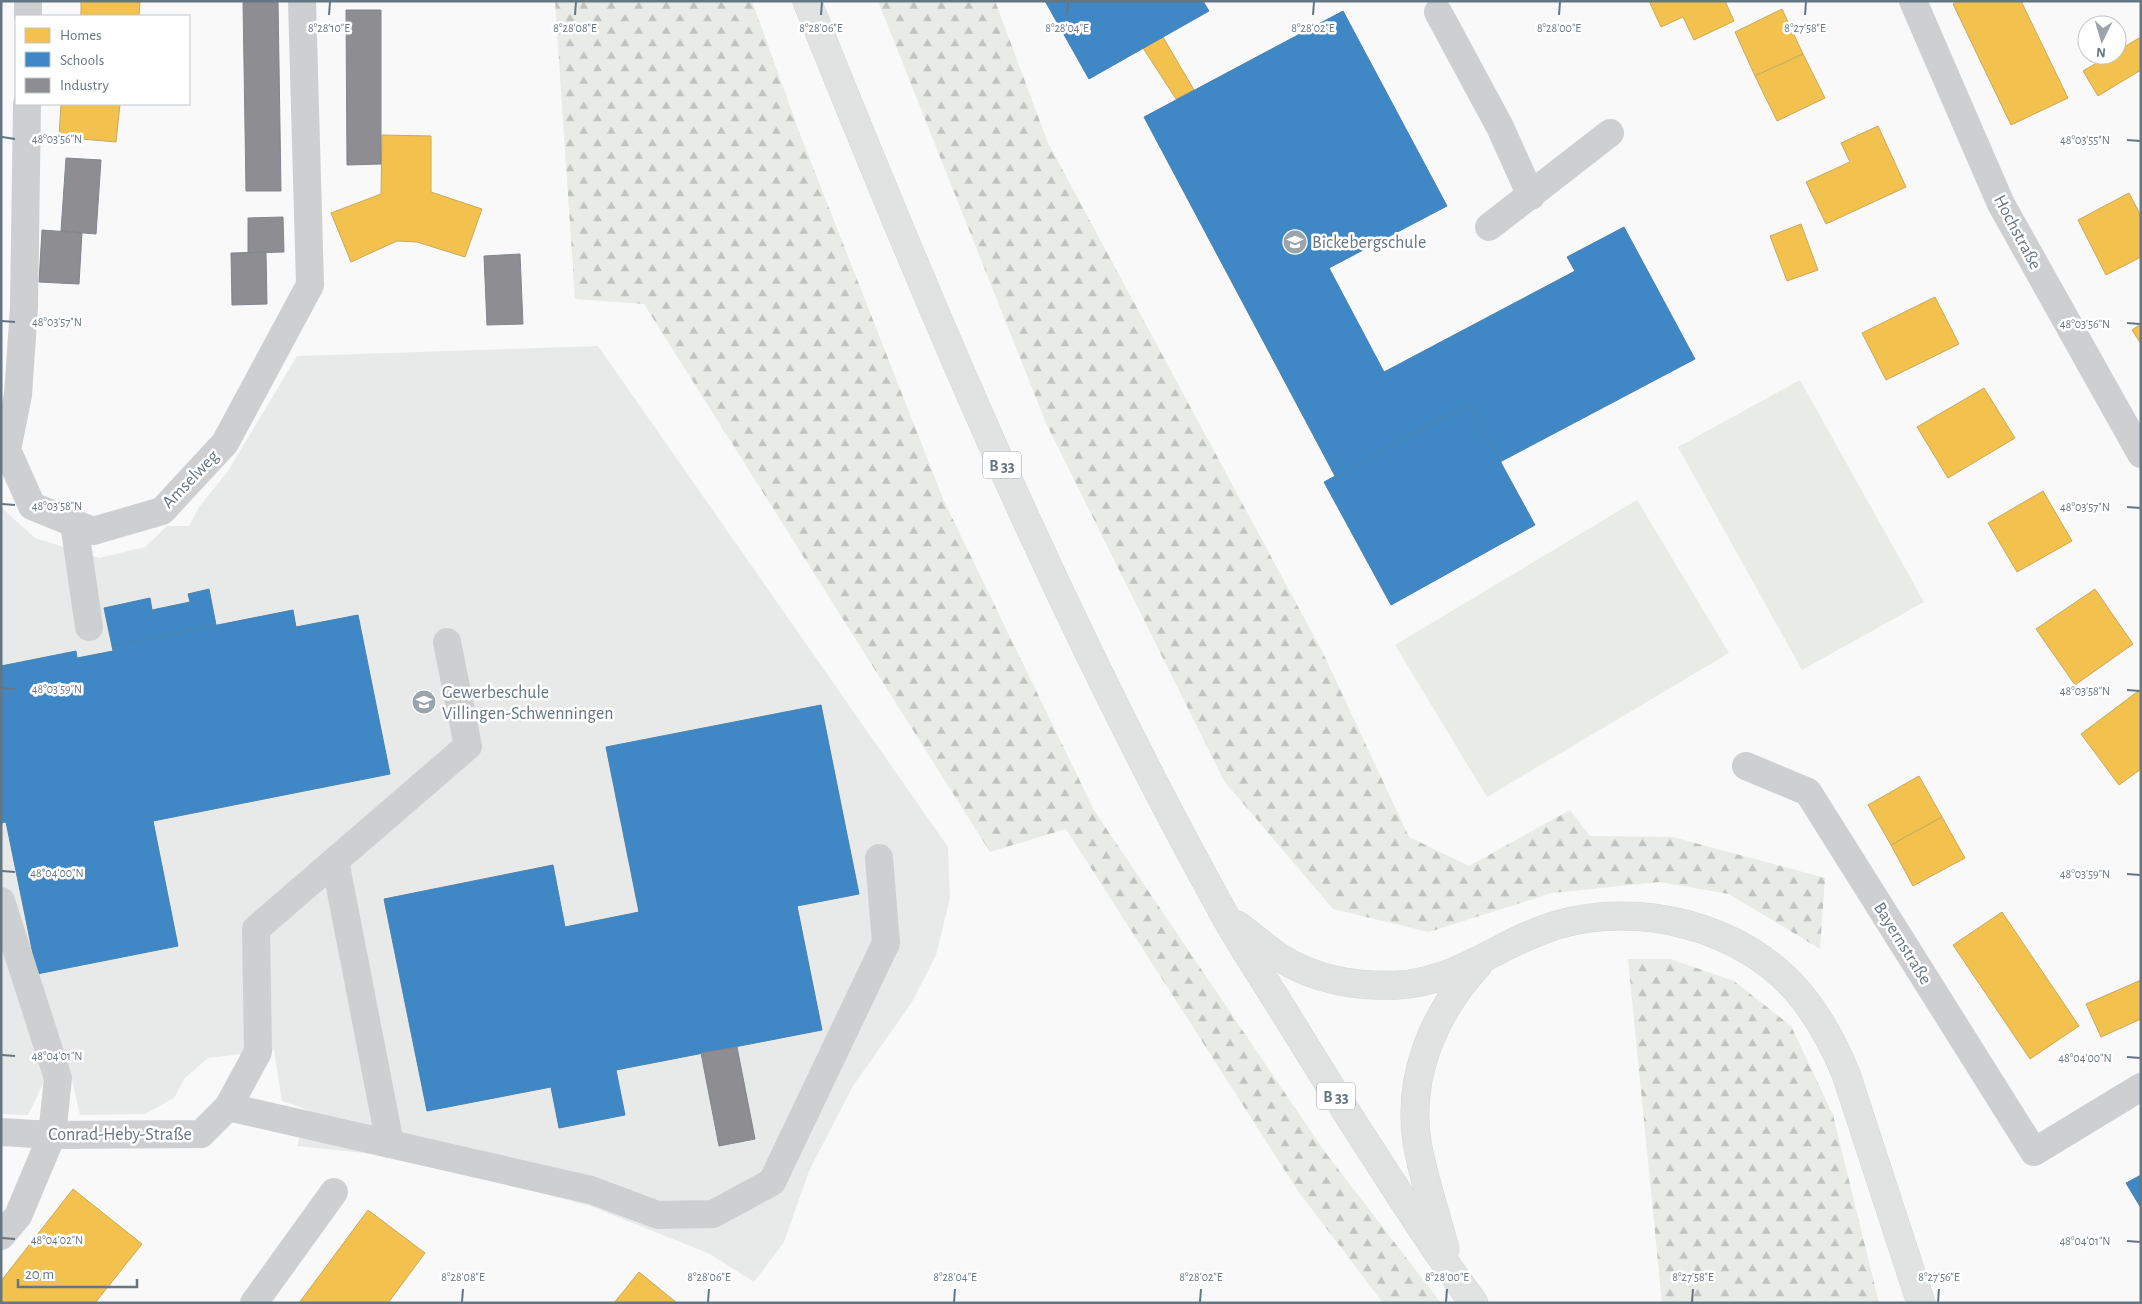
<svg xmlns="http://www.w3.org/2000/svg" width="2142" height="1304" font-family="'Alegreya Sans',sans-serif">
<style>
.built{fill:#e8e9e9}
.green{fill:#e8ebe6}
.forest{fill:url(#forest-firs)}
.homes{fill:#f2c14e;stroke:#c8aa5e}
.schools{fill:#3f88c5;stroke:#4a83b1}
.industry{fill:#8d8d92;stroke:#81868e}
.lines{fill:none;stroke-linecap:round;stroke-linejoin:round}
.major-casing{stroke:#d5d6d7;stroke-width:29}
.minor{stroke:#cecfd0;stroke-width:28}
.major{stroke:#e1e2e2;stroke-width:28}
.ticks{fill:none;stroke:#657683;stroke-width:2}
.labels{text-anchor:middle;stroke-width:5;stroke-linejoin:round;paint-order:stroke}
.shield{fill:#fff;stroke:#939fa8;stroke-width:1}
.shield-label{font-size:16px;font-weight:bold;fill:#657683}
.street-label{font-size:18px;fill:#657683;stroke:#fff}
.poi-label{font-size:18px;fill:#657683;stroke:#fff;text-anchor:start}
.ticks-label{font-size:12px;text-anchor:middle;fill:#657683;stroke:#fff;stroke-width:5;stroke-linejoin:round;paint-order:stroke}
</style>
<defs>
<pattern id="forest-firs" width="22" height="20" patternUnits="userSpaceOnUse" patternTransform="scale(1.25)"><rect width="22" height="20" fill="#e8ebe6"/><path d="M5 1l3.5 6h-7zM16 11l3.5 6h-7z" fill="#c0c3c0"/></pattern>
</defs>
<rect width="100%" height="100%" fill="#f9f9f9"/>
<!-- built -->
<polygon class="built" points="598,346 948,847 950,898 936,955 912,1002 853,1086 809,1171 784,1242 754,1282 710,1254 590,1206 458,1171 365,1153 297,1146 308,1110 282,1101 274,1050 208,1058 185,1078 174,1098 145,1114 80,1115 71,1076 45,1080 28,1115 1,1114 1,507 35,538 99,558 145,547 167,526 189,526 199,507 228,471 297,356"/>
<!-- green -->
<g class="green">
<polygon points="1800,380 1924,602 1802,670 1678,447"/>
<polygon points="1637,500 1729,653 1487,797 1395,645"/>
</g>
<!-- forest -->
<g class="forest">
<polygon points="555,1 752,1 800,134 944,501 1095,812 1322,1148 1441,1303 1383,1303 1298,1191 1066,829 990,852 644,304 575,299"/>
<polygon points="878,1 995,1 1048,143 1323,653 1409,837 1469,866 1570,810 1590,836 1673,837 1825,878 1820,949 1729,894 1659,882 1552,893 1429,932 1333,909 1224,781 1046,423"/>
<polygon points="1628,959 1670,959 1734,981 1791,1026 1833,1115 1879,1303 1662,1303"/>
</g>
<!-- homes -->
<g class="homes">
<polygon points="81,1 140,1 139,16 81,16"/>
<polygon points="1649,1 1725,1 1734,21 1694,40 1683,17 1661,27"/>
<polygon points="1958,1 2021,1 2068,98 2011,125 1953,4"/>
<polygon points="1782,9 1803,54 1755,76 1735,32"/>
<polygon points="1163,37 1194,90 1176,99 1143,48"/>
<polygon points="2141,37 2141,70 2098,96 2083,71 2110,55 2117,55 2117,51"/>
<polygon points="1803,54 1825,98 1777,121 1755,76"/>
<polygon points="61,104 120,104 116,142 59,137"/>
<polygon points="1878,126 1906,187 1826,224 1806,182 1850,162 1841,143"/>
<polygon points="382,135 431,136 431,192 482,209 465,257 417,242 397,241 351,262 331,213 381,194"/>
<polygon points="2129,193 2141,216 2141,257 2106,275 2078,220"/>
<polygon points="1801,224 1818,270 1787,281 1770,236"/>
<polygon points="1935,297 1959,344 1886,380 1862,333"/>
<polygon points="2141,324 2141,344 2132,330"/>
<polygon points="1984,388 2015,438 1948,478 1917,427"/>
<polygon points="2043,491 2072,541 2017,572 1988,523"/>
<polygon points="2095,589 2133,644 2075,685 2036,629"/>
<polygon points="2141,689 2141,769 2119,785 2081,734"/>
<polygon points="1919,776 1942,817 1891,845 1868,805"/>
<polygon points="1942,817 1965,858 1913,886 1891,845"/>
<polygon points="2002,912 2079,1026 2030,1059 1953,945"/>
<polygon points="2141,980 2141,1019 2101,1037 2086,1004"/>
<polygon points="73,1189 142,1244 95,1303 1,1303 1,1281"/>
<polygon points="368,1210 425,1253 388,1303 299,1303"/>
<polygon points="639,1272 677,1303 614,1303"/>
</g>
<!-- schools -->
<g class="schools">
<polygon points="1045,1 1203,1 1209,11 1089,79"/>
<polygon points="1343,11 1447,206 1329,268 1384,372 1575,271 1567,257 1624,227 1695,359 1500,462 1469,404 1335,476 1144,117"/>
<polygon points="1469,404 1535,525 1391,605 1324,482"/>
<polygon points="209,589 216,625 112,646 104,608 150,598 152,610 190,602 188,594"/>
<polygon points="293,610 296,627 358,615 390,774 153,821 178,946 37,974 6,822 1,823 1,666 76,651 77,658 113,651 112,646"/>
<polygon points="821,705 859,894 797,906 822,1030 616,1070 625,1115 559,1128 551,1087 427,1111 384,899 553,865 565,927 639,912 606,747"/>
<polygon points="2141,1175 2141,1208 2126,1183"/>
</g>
<!-- industry -->
<g class="industry">
<polygon points="243,1 278,1 281,191 246,191"/>
<polygon points="346,10 381,10 381,164 347,165"/>
<polygon points="66,158 101,160 96,234 61,231"/>
<polygon points="283,217 284,252 248,253 248,218"/>
<polygon points="42,230 82,233 79,284 39,282"/>
<polygon points="266,252 267,304 232,305 231,253"/>
<polygon points="520,254 523,324 487,325 484,256"/>
<polygon points="737,1047 755,1139 719,1146 701,1053"/>
</g>
<g class="lines">
<defs>
<g id="major">
<path d="M807 1C931 311 1061 620 1223 912 1238 940 1256 967 1273 994 1303 1042 1332 1090 1363 1138 1399 1193 1434 1250 1474 1303"/>
<path d="M1237 925C1251 935 1264 947 1279 957 1314 980 1358 987 1398 985 1458 982 1502 941 1557 925 1639 901 1743 926 1799 993 1820 1018 1834 1045 1846 1074L1921 1303"/>
<path d="M1445 1249C1436 1214 1423 1178 1417 1142 1407 1076 1434 1013 1478 965"/>
</g>
</defs>
<!-- major casing -->
<use href="#major" class="major-casing"/>
<!-- minor -->
<g class="minor">
<polyline points="1913,1 2001,204 2141,454"/>
<polyline points="1438,12 1500,127 1531,196"/>
<polyline points="28,16 28,1"/>
<polyline points="27,104 24,307 18,395 7,450 32,506 93,531 162,511 225,443 310,285 302,1"/>
<polyline points="1489,227 1610,133"/>
<polyline points="74,523 89,627"/>
<polyline points="1746,766 1808,792 2034,1152 2141,1087"/>
<polyline points="335,861 390,1144"/>
<polyline points="1,901 58,1078 52,1135 18,1216 1,1236"/>
<polyline points="228,1107 591,1190 658,1215 713,1214 772,1182 886,943 879,858"/>
<polyline points="1,1132 52,1135 201,1134 228,1107 258,1052 256,929 468,746 447,642"/>
<polyline points="254,1303 334,1192"/>
</g>
<!-- major -->
<use href="#major" class="major"/>
</g>
<!-- ticks -->
<path class="ticks" d="M329 15 330 2M575 15 576 2M821 15 822 2M1067 15 1068 2M1313 15 1314 2M1559 15 1560 2M1805 15 1806 2M2 137 15 139M2127 140 2140 141M2 321 15 322M2127 323 2140 324M2 504 15 505M2127 507 2140 508M2 688 15 689M2127 690 2140 691M2 871 15 872M2127 874 2140 875M2 1055 15 1056M2127 1057 2140 1058M2 1238 15 1239M2127 1241 2140 1242M462 1302 463 1289M708 1302 709 1289M954 1302 955 1289M1200 1302 1201 1289M1446 1302 1447 1289M1692 1302 1693 1289M1938 1302 1939 1289"/>
<!-- icons -->
<defs>
<symbol id="school-disc" viewBox="-11 -11 22 22"><circle r="9.5" fill="#99a4ac" stroke="#fff"/><path d="M0-5L7-2L0 1L-7-2ZM-4 1L0 2.5L4 1V4Q0 6-4 4Z" fill="#fff"/></symbol>
</defs>
<g fill-rule="evenodd">
<use href="#school-disc" x="1281" y="228" width="28" height="28"/>
<use href="#school-disc" x="410" y="688" width="28" height="28"/>
</g>
<g class="labels">
<!-- shield labels -->
<g class="shield">
<rect x="983" y="451.5" width="38" height="27" rx="4"/>
<rect x="1317" y="1082.5" width="38" height="27" rx="4"/>
</g>
<g class="shield-label">
<text x="1002" y="471">B 33</text>
<text x="1336" y="1102">B 33</text>
</g>
<!-- street labels -->
<g class="street-label">
<text transform="translate(2018 232) rotate(62)" y="6">Hochstraße</text>
<text transform="translate(190 479) rotate(-46)" y="6">Amselweg</text>
<text transform="translate(1903 943) rotate(58)" y="6">Bayernstraße</text>
<text x="120" y="1140">Conrad-Heby-Straße</text>
</g>
<!-- poi labels -->
<g class="poi-label">
<text x="1312" y="248">Bickebergschule</text>
<text x="442" y="698">Gewerbeschule<tspan x="442" dy="21">Villingen-Schwenningen</tspan></text>
</g>
</g>
<g class="ticks-label">
<text x="329" y="32">8°28'10"E</text>
<text x="575" y="32">8°28'08"E</text>
<text x="821" y="32">8°28'06"E</text>
<text x="1067" y="32">8°28'04"E</text>
<text x="1313" y="32">8°28'02"E</text>
<text x="1559" y="32">8°28'00"E</text>
<text x="1805" y="32">8°27'58"E</text>
<text x="57" y="143">48°03'56"N</text>
<text x="2085" y="144">48°03'55"N</text>
<text x="57" y="326">48°03'57"N</text>
<text x="2085" y="328">48°03'56"N</text>
<text x="57" y="510">48°03'58"N</text>
<text x="2085" y="511">48°03'57"N</text>
<text x="57" y="693">48°03'59"N</text>
<text x="2085" y="695">48°03'58"N</text>
<text x="57" y="877">48°04'00"N</text>
<text x="2085" y="878">48°03'59"N</text>
<text x="57" y="1060">48°04'01"N</text>
<text x="2085" y="1062">48°04'00"N</text>
<text x="57" y="1244">48°04'02"N</text>
<text x="2085" y="1245">48°04'01"N</text>
<text x="463" y="1281">8°28'08"E</text>
<text x="709" y="1281">8°28'06"E</text>
<text x="955" y="1281">8°28'04"E</text>
<text x="1201" y="1281">8°28'02"E</text>
<text x="1447" y="1281">8°28'00"E</text>
<text x="1693" y="1281">8°27'58"E</text>
<text x="1939" y="1281">8°27'56"E</text>
</g>
<!-- border -->
<rect width="2142" height="1304" fill="none" stroke="#657683" stroke-width="5"/>
<!-- legend -->
<rect x="15" y="15" width="175" height="90" fill="#ffffff" stroke="#c1c8cd"/>
<rect x="25" y="28" width="25" height="15" fill="#f2c14e" stroke="#c1c8cd"/>
<text x="60" y="40" font-size="15" fill="#657683">Homes</text>
<rect x="25" y="52" width="25" height="15" fill="#3f88c5" stroke="#c1c8cd"/>
<text x="60" y="65" font-size="15" fill="#657683">Schools</text>
<rect x="25" y="78" width="25" height="15" fill="#8d8d92" stroke="#c1c8cd"/>
<text x="60" y="90" font-size="15" fill="#657683">Industry</text>
<!-- north arrow -->
<g transform="translate(2102 40) rotate(185)"><circle r="24" fill="#ffffff" stroke="#c1c8cd"/>
<path d="M0-4L9 19L0 12L-9 19Z" fill="#99a4ac"/>
<text y="-8" font-size="14" font-weight="bold" text-anchor="middle" fill="#657683">N</text>
</g>
<!-- scale -->
<path d="M18 1279v8h119v-8" fill="none" stroke="#657683" stroke-width="2.5"/>
<text x="25" y="1279" font-size="15" fill="#657683" stroke="#ffffff" stroke-width="4" paint-order="stroke">20 m</text>
</svg>
